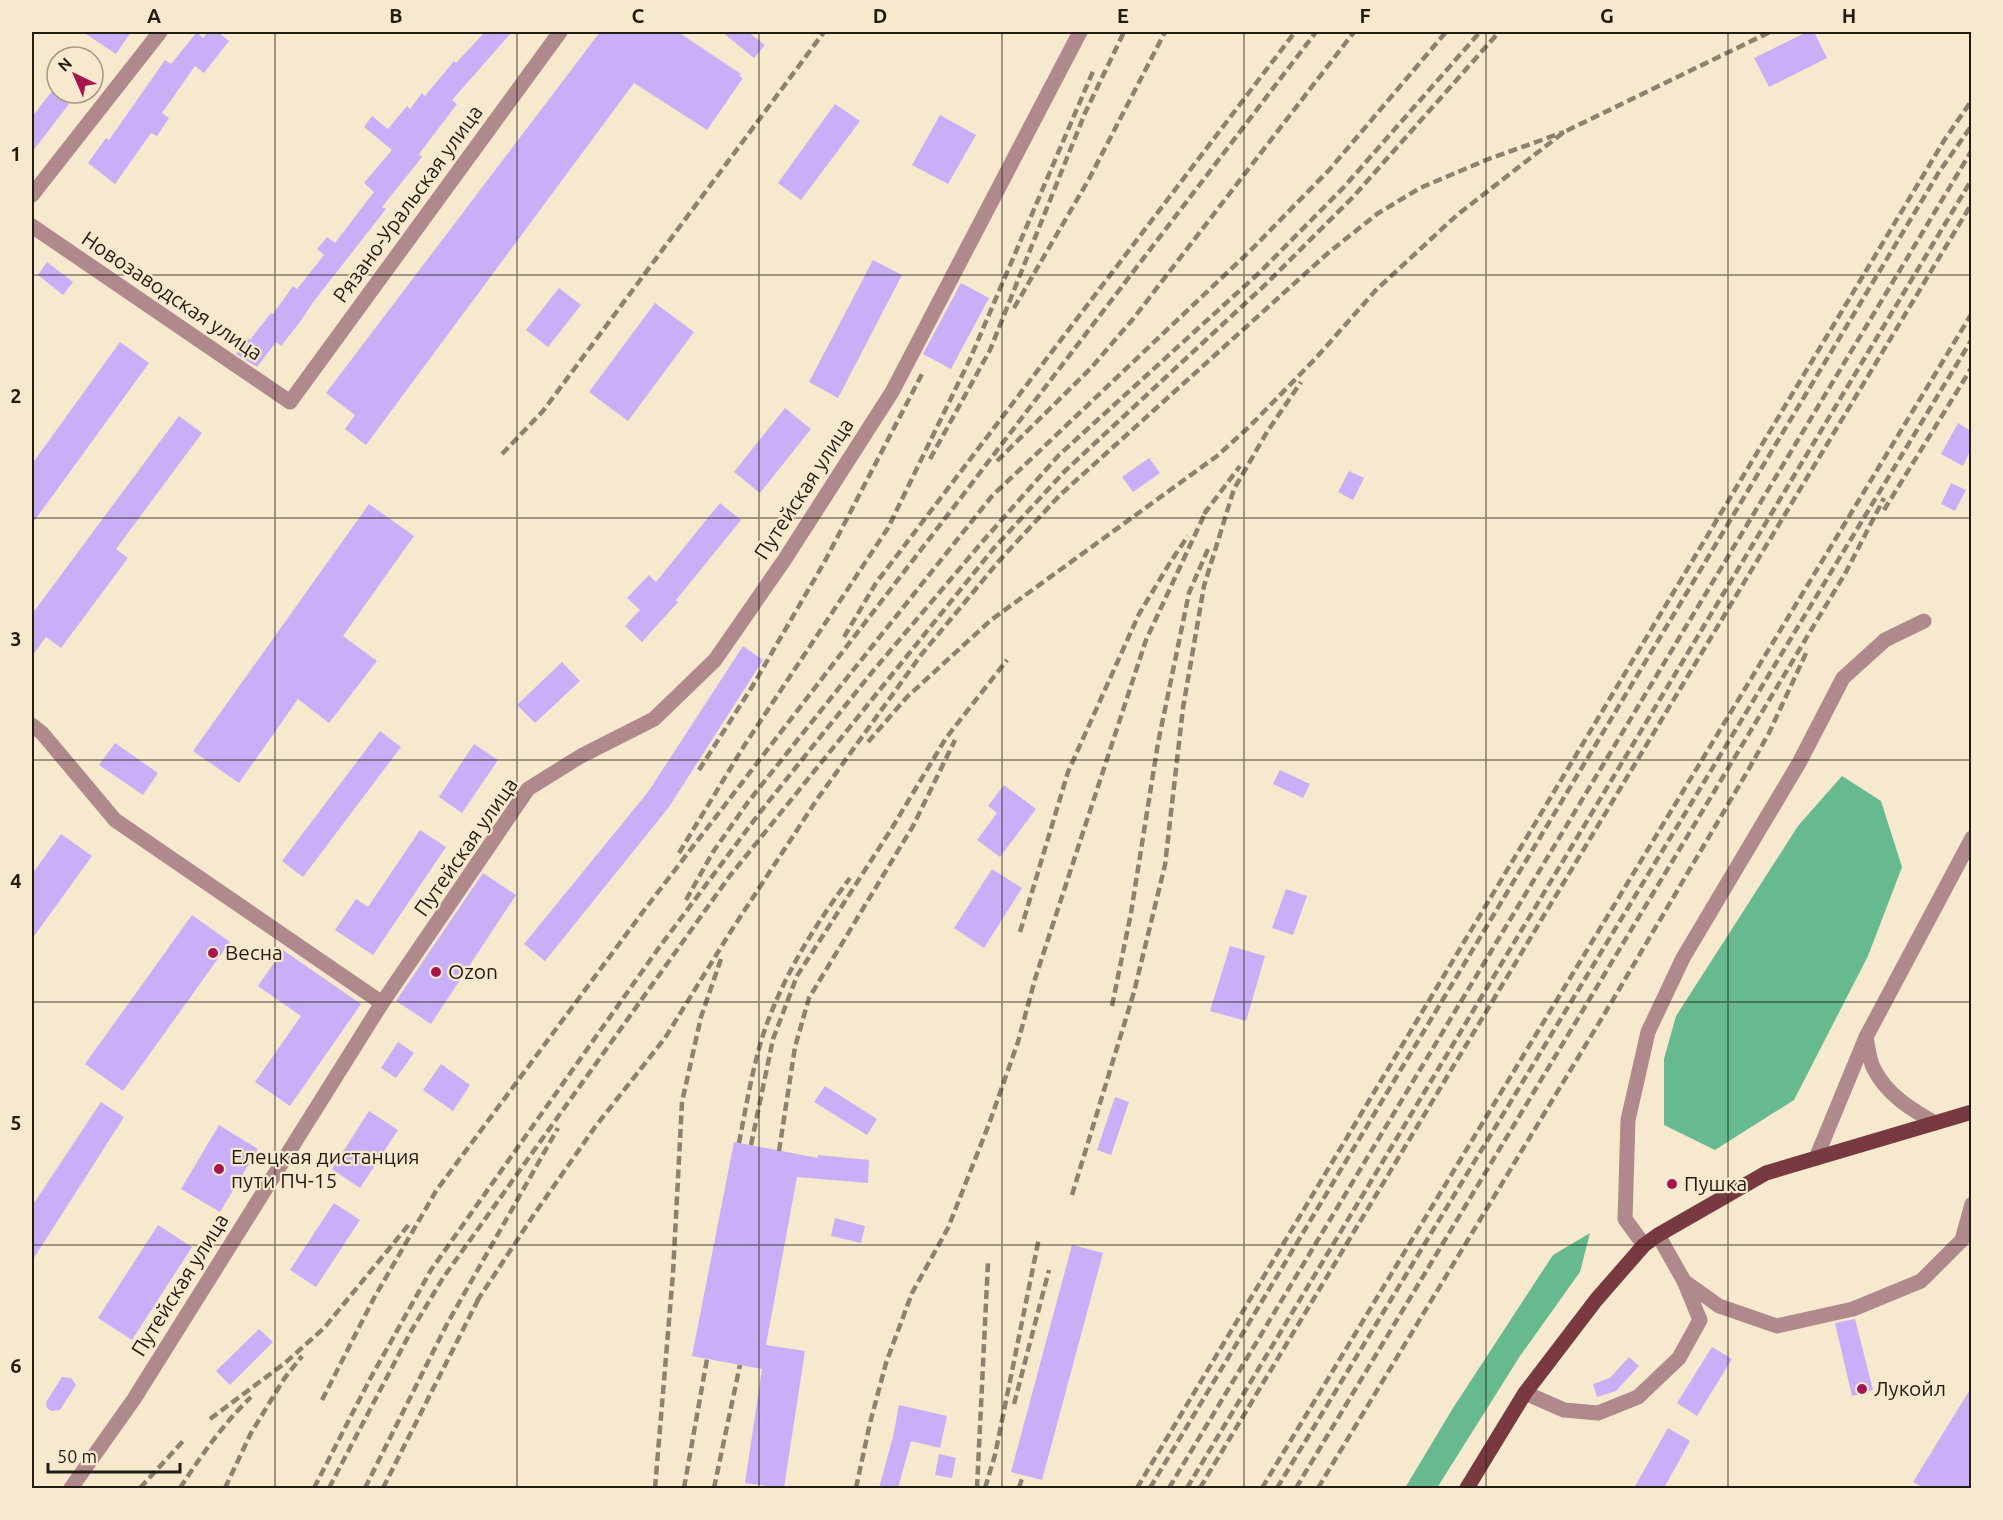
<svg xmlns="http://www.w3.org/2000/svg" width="2003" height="1520" font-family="Ubuntu,sans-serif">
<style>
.forest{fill:#67ba8f}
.building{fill:#c9aff7}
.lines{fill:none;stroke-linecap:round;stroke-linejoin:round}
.minor{stroke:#b0898c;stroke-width:15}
.major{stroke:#783941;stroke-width:15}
.rail{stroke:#8b8270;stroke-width:4.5;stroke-dasharray:9 4.5;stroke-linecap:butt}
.grid{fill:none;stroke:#221d13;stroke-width:1.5;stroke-opacity:0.55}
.poi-dot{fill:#a71550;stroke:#f7e9ce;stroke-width:2}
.labels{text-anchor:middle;stroke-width:4.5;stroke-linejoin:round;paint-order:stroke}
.street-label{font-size:21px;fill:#221d13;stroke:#f7e9ce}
.poi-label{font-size:21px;fill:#221d13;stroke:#f7e9ce;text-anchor:start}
.neatline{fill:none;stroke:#221d13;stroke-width:2}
.grid-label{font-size:20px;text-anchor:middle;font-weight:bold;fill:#221d13}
</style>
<rect width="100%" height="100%" fill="#f7e9ce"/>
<!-- forest -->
<g class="forest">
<polygon points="1842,776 1881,801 1902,867 1868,956 1794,1100 1715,1150 1664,1125 1664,1059 1676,1016 1798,826"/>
<polygon points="1590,1233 1580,1272 1520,1356 1437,1488 1405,1488 1453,1408 1553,1255"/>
</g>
<!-- building -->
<g class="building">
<polygon points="83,32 131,32 116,54"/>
<polygon points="197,32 203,38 208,32 218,32 229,41 204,73 195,66 162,113 169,118 157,136 151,133 115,184 88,163 106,138 109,140 165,60 171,64"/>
<polygon points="485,32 512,32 452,100 457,104 419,154 422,157 382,207 386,209 314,301 300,322 281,346 276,342 257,367 236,354 248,338 250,340 271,313 273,314 293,286 297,289 324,255 317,249 327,237 335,243 374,192 364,183 392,150 364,127 372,116 388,129 407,106 410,109 422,93 425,96 454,61 456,63"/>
<polygon points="600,32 678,32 741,74 739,76 743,78 707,130 634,83 366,445 345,429 355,415 326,393"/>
<polygon points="722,32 748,32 765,45 754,58"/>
<polygon points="1807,32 1814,32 1827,58 1769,87 1754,58"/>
<polygon points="52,91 69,104 32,152 32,117"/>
<polygon points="835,104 860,121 801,200 778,183"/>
<polygon points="940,115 976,135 948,184 912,165"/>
<polygon points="873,260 902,275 838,398 809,382"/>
<polygon points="47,262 73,282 63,295 38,275"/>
<polygon points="961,283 989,298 951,369 923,354"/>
<polygon points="559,288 581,305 548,347 526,330"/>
<polygon points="655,303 694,332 628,421 589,392"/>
<polygon points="120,342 149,363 32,524 32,464"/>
<polygon points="785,408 811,429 760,493 734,472"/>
<polygon points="179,416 202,433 116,549 128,558 61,648 46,637 32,656 32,614"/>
<polygon points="1958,423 1971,431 1971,449 1963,466 1941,454"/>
<polygon points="1149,458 1160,473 1133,492 1122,477"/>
<polygon points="1349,471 1364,478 1353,500 1338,492"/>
<polygon points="1951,483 1966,490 1955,511 1941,504"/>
<polygon points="720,503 741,520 676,600 678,602 642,642 625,626 640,610 627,598 649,575 656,582"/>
<polygon points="369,504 414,536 343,636 377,661 329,723 298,699 239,783 193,751"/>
<polygon points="743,646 763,660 669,807 545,961 524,944 648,792"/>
<polygon points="562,662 580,681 535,723 517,705"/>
<polygon points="380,731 401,747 303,877 282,861"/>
<polygon points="115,743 158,773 143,795 99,765"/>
<polygon points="474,744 498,760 462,813 439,797"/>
<polygon points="1280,770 1310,784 1303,798 1273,784"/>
<polygon points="1004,785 1036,809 1000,857 977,840 997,813 988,806"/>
<polygon points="420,830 446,847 373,955 335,930 356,899 368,907"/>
<polygon points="61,834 92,856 32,939 32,874"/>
<polygon points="992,869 1022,888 984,948 954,928"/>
<polygon points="483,873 516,895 431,1024 396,1001"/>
<polygon points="1286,889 1307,896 1293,935 1272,928"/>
<polygon points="192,915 230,942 123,1091 85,1064"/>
<polygon points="1230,946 1265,956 1246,1021 1210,1011"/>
<polygon points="283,950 361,1004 290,1106 255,1082 301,1016 258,986"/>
<polygon points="398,1042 414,1053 396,1078 381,1068"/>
<polygon points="441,1064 470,1085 453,1111 423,1090"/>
<polygon points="825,1086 877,1119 867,1135 814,1102"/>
<polygon points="1115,1097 1129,1102 1111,1155 1097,1150"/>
<polygon points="101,1102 124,1117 32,1261 32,1206"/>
<polygon points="369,1111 398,1130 360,1188 332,1169"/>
<polygon points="219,1125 258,1149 220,1212 181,1189"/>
<polygon points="734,1142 818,1158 818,1155 869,1160 868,1183 797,1177 766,1345 805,1351 784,1488 745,1483 762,1369 692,1356"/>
<polygon points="334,1203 360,1220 316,1287 290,1270"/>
<polygon points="835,1218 865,1226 861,1243 831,1236"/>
<polygon points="158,1225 192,1247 132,1340 98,1318"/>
<polygon points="1072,1245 1103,1253 1042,1480 1011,1472"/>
<polygon points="1855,1319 1873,1390 1852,1396 1835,1323"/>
<polygon points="259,1329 273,1342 230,1385 216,1371"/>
<polygon points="1712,1347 1732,1359 1697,1416 1677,1403"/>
<polygon points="1629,1357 1639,1366 1616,1391 1597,1397 1593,1384 1610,1378"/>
<polygon points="62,1377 71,1378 76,1385 60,1410 51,1411 47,1408 46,1402"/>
<polygon points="1971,1388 1971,1488 1924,1488 1913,1482"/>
<polygon points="899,1405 947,1416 940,1448 911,1441 898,1488 879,1488 893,1437"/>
<polygon points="1668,1428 1690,1441 1664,1488 1634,1488"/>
<polygon points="939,1454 956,1458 952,1478 935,1475"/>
</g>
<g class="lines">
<!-- minor -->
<g class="minor">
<polyline points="32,195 160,32"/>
<polyline points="32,226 290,402 560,32"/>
<polyline points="32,725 42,733 115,820 382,1003"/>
<path d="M1866 1037C1868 1047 1869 1060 1874 1069 1887 1095 1911 1109 1935 1123"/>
<polyline points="1816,1158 1866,1037 1972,838"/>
<polyline points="1658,1235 1684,1281 1719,1306 1777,1326 1853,1309 1921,1281 1962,1240 1972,1204"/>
<polyline points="1644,1245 1625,1219 1628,1120 1648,1032 1683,958 1799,763 1843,678 1885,640 1924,621"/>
<polyline points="1525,1393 1564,1410 1598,1413 1638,1397 1679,1358 1700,1320 1684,1281"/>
<polyline points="71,1488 134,1399 382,1003 528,789 581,756 654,719 715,660 785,559 892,392 1080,32"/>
</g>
<!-- major -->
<polyline class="major" points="1467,1488 1525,1393 1596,1300 1644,1245 1658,1235 1766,1173 1972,1112"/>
<!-- rail -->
<g class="rail">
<polyline points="1014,308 1089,179 1165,32"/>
<polyline points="502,454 543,411 824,32"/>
<polyline points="930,459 990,350 1085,113 1124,32"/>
<polyline points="997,461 1091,368 1133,319 1354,32"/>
<polyline points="1884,510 1972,367"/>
<polyline points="1204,514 1240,466"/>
<polyline points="844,637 876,583 1295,32"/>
<polyline points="868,742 907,697 991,620 1217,456 1249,427 1315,359 1376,290 1457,215 1564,132 1770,32"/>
<polyline points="699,770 752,687 825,561 923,372"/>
<polyline points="679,853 744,746 888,528 970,359 1094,69"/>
<polyline points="686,900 713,852 748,802 992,496 1251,250 1330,169 1446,32"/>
<polyline points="1020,932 1068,772 1139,614 1171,561 1188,536"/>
<polyline points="1112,1006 1131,913 1158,743 1189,593 1208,549"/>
<path d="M739 1143C746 1107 752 1070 763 1035 782 978 814 926 850 878"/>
<polyline points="751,1145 773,1039 797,976 892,828 946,738 1007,660"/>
<polyline points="779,1151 795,1047 809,998 913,826 955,740"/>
<polyline points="1072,1195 1134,992 1165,865 1183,708 1204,586 1234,489 1267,432 1301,382"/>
<polyline points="477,1301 535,1213 595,1127 665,1038 731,931 818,798 921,655 999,561 1060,495 1328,253 1377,214 1420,188 1486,160 1564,132"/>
<polyline points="322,1400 374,1298 436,1191 645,909 963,495 1316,32"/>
<polyline points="1014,1404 1049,1270"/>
<polyline points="210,1419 285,1363 324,1328 411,1222"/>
<polyline points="140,1488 185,1439"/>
<path d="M180 1488C201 1456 223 1424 251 1397"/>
<polyline points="225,1488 251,1433 284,1379 302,1356"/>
<polyline points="314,1488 370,1379 431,1270 658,949 761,811 873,671 983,541 1059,455 1259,273 1344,187 1480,32"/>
<polyline points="329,1488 410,1333 443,1278 729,877 994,548 1065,471 1266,284 1353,197 1499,32"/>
<polyline points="365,1488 447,1324 558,1128"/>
<polyline points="383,1488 480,1296"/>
<polyline points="655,1488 673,1273 682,1102 701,1017 722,956"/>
<polyline points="684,1488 707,1359"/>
<polyline points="714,1488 740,1365"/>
<polyline points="856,1488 870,1423 886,1363 912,1293 948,1228 989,1124 1018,1042 1035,979 1146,640 1207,509"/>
<polyline points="977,1488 988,1262"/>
<polyline points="985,1488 995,1455 1039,1238"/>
<polyline points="1019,1488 1023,1475"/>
<polyline points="1137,1488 1945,139 1972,100"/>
<polyline points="1150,1488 1939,172 1972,125"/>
<polyline points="1169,1488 1972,150"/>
<polyline points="1187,1488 1972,179"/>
<polyline points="1200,1488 1972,203"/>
<polyline points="1262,1488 1972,313"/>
<polyline points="1277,1488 1972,339"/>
<polyline points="1296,1488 1846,572 1884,498"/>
<polyline points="1318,1488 1611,1003 1746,774 1769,733 1808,649"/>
</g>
</g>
<!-- grid -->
<path class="grid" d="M275 32V1488M517 32V1488M759 32V1488M1002 32V1488M1244 32V1488M1486 32V1488M1728 32V1488M32 275H1972M32 518H1972M32 760H1972M32 1002H1972M32 1245H1972"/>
<!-- markers -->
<g class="poi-dot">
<circle cx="213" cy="953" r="6"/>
<circle cx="436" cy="972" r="6"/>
<circle cx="219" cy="1169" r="6"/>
<circle cx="1672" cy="1184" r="6"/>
<circle cx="1862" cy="1389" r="6"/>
</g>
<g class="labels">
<!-- street labels -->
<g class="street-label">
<text transform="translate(408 204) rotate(-54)" y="7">Рязано-Уральская улица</text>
<text transform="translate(172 296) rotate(34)" y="7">Новозаводская улица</text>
<text transform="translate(804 489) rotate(-57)" y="7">Путейская улица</text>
<text transform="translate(466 847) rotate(-55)" y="7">Путейская улица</text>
<text transform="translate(180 1285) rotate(-58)" y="7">Путейская улица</text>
</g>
<!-- poi labels -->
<g class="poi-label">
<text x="225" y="960">Весна</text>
<text x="448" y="979">Ozon</text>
<text x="231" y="1164">Елецкая дистанция<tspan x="231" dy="24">пути ПЧ-15</tspan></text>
<text x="1684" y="1191">Пушка</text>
<text x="1874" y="1396">Лукойл</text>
</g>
</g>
<!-- border -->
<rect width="2003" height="1520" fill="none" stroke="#f7e9ce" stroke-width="66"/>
<!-- north arrow -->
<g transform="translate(75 75) rotate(316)"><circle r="28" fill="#f7e9ce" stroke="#a29783" stroke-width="1.5"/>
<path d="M0-4.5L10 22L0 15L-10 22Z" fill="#a71550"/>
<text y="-9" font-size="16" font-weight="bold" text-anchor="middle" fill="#221d13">N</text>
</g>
<!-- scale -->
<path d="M48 1463v9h132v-9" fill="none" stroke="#221d13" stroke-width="3"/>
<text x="57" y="1463" font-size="18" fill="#221d13" stroke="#f7e9ce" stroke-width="4.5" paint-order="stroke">50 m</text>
<rect x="33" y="33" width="1937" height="1454" class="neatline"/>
<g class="grid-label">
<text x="154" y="23">A</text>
<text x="396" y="23">B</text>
<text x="638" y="23">C</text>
<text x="880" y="23">D</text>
<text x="1123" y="23">E</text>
<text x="1365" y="23">F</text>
<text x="1607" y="23">G</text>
<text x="1849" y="23">H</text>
<text x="16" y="161">1</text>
<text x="16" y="403">2</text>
<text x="16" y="646">3</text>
<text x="16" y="888">4</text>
<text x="16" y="1130">5</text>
<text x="16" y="1373">6</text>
</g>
</svg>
